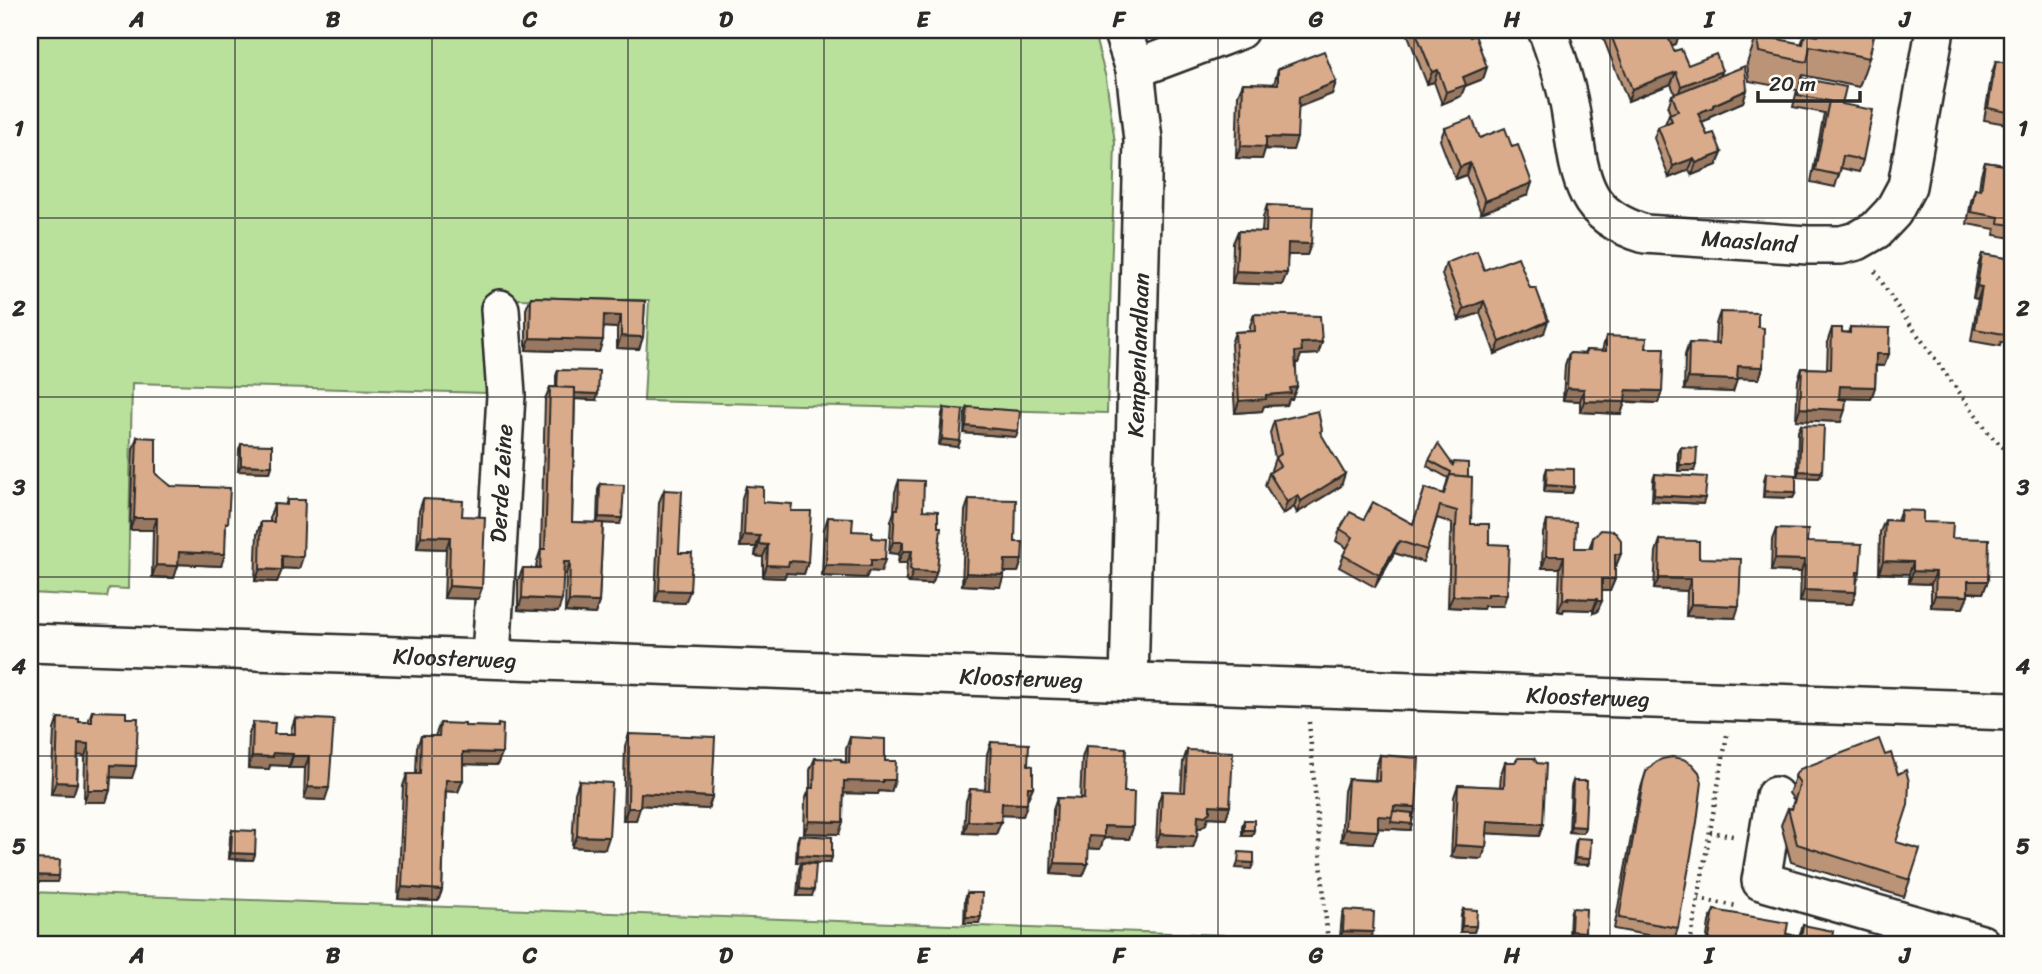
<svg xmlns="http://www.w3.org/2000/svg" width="2042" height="974" font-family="Sriracha,sans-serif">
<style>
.green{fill:#b9e19c;stroke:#728664;stroke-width:2}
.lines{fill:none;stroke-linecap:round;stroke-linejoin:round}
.street-casing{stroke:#2b2b2b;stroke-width:42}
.path{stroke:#2b2b2b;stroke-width:4.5;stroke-dasharray:2 5;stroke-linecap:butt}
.street{stroke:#fdfcf7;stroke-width:37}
.wall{fill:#bb9377;stroke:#2b2b2b;stroke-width:2}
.shaded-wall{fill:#987861;stroke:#2b2b2b;stroke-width:2}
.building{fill:#d9ab8a;stroke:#2b2b2b;stroke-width:2}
.grid{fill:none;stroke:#2b2b2b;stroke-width:2;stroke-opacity:0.55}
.labels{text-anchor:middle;stroke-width:5;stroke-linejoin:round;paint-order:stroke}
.street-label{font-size:23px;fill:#2b2b2b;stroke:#fdfcf7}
.neatline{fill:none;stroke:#2b2b2b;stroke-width:2.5}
.grid-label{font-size:23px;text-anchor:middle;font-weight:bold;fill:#2b2b2b}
</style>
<rect width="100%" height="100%" fill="#fdfcf7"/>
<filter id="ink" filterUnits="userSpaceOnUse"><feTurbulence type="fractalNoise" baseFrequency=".0143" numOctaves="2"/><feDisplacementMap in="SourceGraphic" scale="14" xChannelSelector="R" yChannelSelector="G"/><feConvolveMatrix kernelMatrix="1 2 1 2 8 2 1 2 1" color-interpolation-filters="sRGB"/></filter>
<g filter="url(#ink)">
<!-- green -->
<g class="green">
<polygon points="30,30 1093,30 1106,78 1115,143 1107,413 644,401 649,300 485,299 487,393 132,383 128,589 109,588 107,597 30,593"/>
<polygon points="30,892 1224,935 1221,944 458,944 362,940 344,944 30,944"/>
</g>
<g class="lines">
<defs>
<g id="street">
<polyline points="1122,30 1135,69 1143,140 1129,682"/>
<path id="s1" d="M1547 30C1556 54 1564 78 1569 103 1575 132 1575 167 1589 194 1600 216 1622 227 1645 234L1808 245H1841L1857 241 1876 230 1893 212 1907 186 1935 30"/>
<polyline points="1135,69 1239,30"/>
<path id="s2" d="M30 643 1049 679 2012 711"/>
<path id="s3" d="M491 658 506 395 500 309"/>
<polyline points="1775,796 1761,881 1981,944"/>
</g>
</defs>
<!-- street casing -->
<use href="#street" class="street-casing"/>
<!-- path -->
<g class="path">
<polyline points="1875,271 1896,305 1991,436 2012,455"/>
<polyline points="1309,722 1328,944"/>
<polyline points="1710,832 1733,836"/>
<polyline points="1698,899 1737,906"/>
<polyline points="1690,944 1727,735"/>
</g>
<!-- street -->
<use href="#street" class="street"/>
</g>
<!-- wall -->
<g class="wall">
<polygon points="1406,30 1470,30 1469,34 1487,67 1483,79 1465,86 1461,96 1442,104 1434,82 1427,84"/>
<polygon points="1604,30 1679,30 1676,44 1671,46 1674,51 1688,65 1722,71 1721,76 1747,90 1743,102 1710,116 1709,119 1702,122 1707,135 1722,153 1717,165 1692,175 1689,170 1669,178 1654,138 1658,127 1665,124 1669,114 1670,114 1668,107 1672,95 1675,94 1671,84 1628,101 1602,35"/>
<polygon points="1815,30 1875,30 1869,58 1859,87 1803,75 1801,78 1842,104 1863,160 1859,172 1841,168 1835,187 1811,182 1824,113 1793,107 1797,90 1749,81 1747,63 1757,35 1801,44 1805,34 1814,36"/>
<polygon points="1996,61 2012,64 2012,125 1984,120 1992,73"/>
<polygon points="1278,69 1336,82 1332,94 1298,107 1293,150 1265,149 1262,159 1236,158 1238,95 1243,83 1274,84"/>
<polygon points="1445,128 1512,147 1528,195 1481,213 1466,175 1455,179 1440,140"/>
<polygon points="2011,145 2012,146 2012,168 2010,167 2009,172 2012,172 2012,238 1994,235 1995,229 1967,224 1971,201 1975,189 1979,189 1981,174 1985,162 2006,165"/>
<polygon points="1267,205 1311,244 1307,255 1288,255 1282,285 1232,283 1233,243 1238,231 1262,232 1263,217"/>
<polygon points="1982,254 2012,259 2012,344 2001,342 2000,346 1971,341 1978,299 1973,298 1978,266"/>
<polygon points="1446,263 1484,270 1544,333 1495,354 1480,313 1459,320 1442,275"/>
<polygon points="531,297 645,301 643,337 639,349 617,348 617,328 604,327 599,352 526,350 526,309"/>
<polygon points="1720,312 1758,327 1763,367 1759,379 1737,378 1733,392 1684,390 1685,355 1689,343 1715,344 1716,324"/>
<polygon points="1254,314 1322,342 1318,354 1301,355 1298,363 1296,363 1292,399 1289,399 1287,405 1264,406 1262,411 1235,413 1231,344 1235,332 1250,331 1250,326"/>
<polygon points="1850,327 1889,354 1884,366 1876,366 1875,387 1871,399 1839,398 1841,422 1796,420 1798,380 1802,368 1827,369 1828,340 1832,328 1842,332 1848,333"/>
<polygon points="1606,336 1646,348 1662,391 1658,403 1625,402 1621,414 1580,412 1580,401 1563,400 1565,365 1569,353 1584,354 1586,350 1602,351"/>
<polygon points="558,370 596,400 575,399 572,522 597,523 598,490 600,484 620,524 603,523 599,602 595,614 565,612 566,574 563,574 558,612 518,610 518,580 523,568 536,568 537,561 541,549 545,399 550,387 556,387 556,376"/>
<polygon points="968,407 1018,431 1016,437 964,433 965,413"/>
<polygon points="944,408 960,441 958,447 939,445 942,414"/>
<polygon points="1274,421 1321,434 1341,486 1297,513 1294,507 1283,514 1265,485 1269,473 1272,471 1271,470 1275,458 1270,433"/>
<polygon points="1801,425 1822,472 1819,478 1797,477 1798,431"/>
<polygon points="137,437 156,474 226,530 221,566 178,564 174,578 152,577 153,530 130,530 133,449"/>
<polygon points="241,444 272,466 270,472 238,471 239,450"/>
<polygon points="1681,447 1694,471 1678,471 1678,453"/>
<polygon points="1429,460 1453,464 1468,477 1471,524 1489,544 1503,606 1484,606 1483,609 1448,607 1450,538 1452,533 1452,523 1437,518 1423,562 1394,553 1375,587 1339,567 1347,548 1336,541 1340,529 1364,519 1413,524 1425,488 1444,494 1448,478 1427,466"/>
<polygon points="1547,468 1574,487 1572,493 1544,492 1545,474"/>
<polygon points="1766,473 1796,492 1793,498 1763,497 1764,480"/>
<polygon points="1655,474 1703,504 1652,501 1653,480"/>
<polygon points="899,480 923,510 933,582 931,584 909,583 906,580 907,563 898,563 899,554 889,553 891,521 894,512 895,492"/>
<polygon points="746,486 763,502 791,511 808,562 804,574 786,573 784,578 763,577 763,557 755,556 756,547 740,547 742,498"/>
<polygon points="664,490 679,553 685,603 655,602 659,502"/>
<polygon points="423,499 462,516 478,599 444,598 446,549 417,548 419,511"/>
<polygon points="969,499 1015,542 1022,560 1018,572 1004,572 1000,587 962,585 965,511"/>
<polygon points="287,500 299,569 282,568 277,582 255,581 257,534 261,522 270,522 270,516 274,504 285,505"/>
<polygon points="1901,510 1952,538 1988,581 1983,593 1968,593 1963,608 1931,607 1931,584 1909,583 1909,574 1879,573 1880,532 1885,520 1897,521"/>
<polygon points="828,517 852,531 872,538 881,572 869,571 866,578 822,576 824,529"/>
<polygon points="1547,521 1575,548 1589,548 1593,538 1616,566 1615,566 1615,579 1610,591 1602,591 1597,612 1593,613 1593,610 1564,609 1563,612 1558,611 1560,568 1542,568 1543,533"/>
<polygon points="1776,529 1807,542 1860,572 1857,582 1852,604 1800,602 1801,572 1771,571 1772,540"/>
<polygon points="1660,540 1735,618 1686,616 1687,591 1654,589 1656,552"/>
<polygon points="92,711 126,718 132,778 111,777 110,790 106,802 84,802 85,756 78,755 77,783 73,795 51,794 54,730 58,718 79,722 88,722"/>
<polygon points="295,718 325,800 304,799 305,768 289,768 289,766 270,765 269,769 248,768 249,734 253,722 274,734 291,734 291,730"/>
<polygon points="440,723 465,726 497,727 498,724 502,753 497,765 463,764 463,780 458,792 446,791 442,890 438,901 398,899 403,786 407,774 416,774 417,747 421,736 435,736"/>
<polygon points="629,734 712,797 708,809 640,805 636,820 623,820 625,746"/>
<polygon points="850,737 885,761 895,780 891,792 879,791 878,794 844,793 839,834 804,833 805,800 810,788 810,770 815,758 846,762 846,749"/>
<polygon points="991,742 1028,765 1033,787 1028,798 1027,798 1027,804 1023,816 1001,815 1001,822 996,834 964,833 966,801 970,789 985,790 987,754"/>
<polygon points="1086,746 1124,792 1133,827 1129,839 1104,838 1100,849 1088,848 1088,864 1083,876 1051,874 1053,810 1057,798 1080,799 1082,758"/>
<polygon points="1187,750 1230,806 1226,818 1208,817 1206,824 1201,828 1198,827 1197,836 1193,848 1156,846 1158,803 1162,791 1181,792 1183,762"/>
<polygon points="1380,755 1416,807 1410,830 1378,828 1373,843 1341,841 1344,791 1348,779 1375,780 1376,767"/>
<polygon points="1505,762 1515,762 1543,824 1539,836 1487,833 1486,847 1482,859 1451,857 1454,797 1458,785 1500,787 1501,774"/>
<polygon points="1646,772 1678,928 1674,940 1614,929 1639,794"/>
<polygon points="1797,772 1896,842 1910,880 1904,897 1791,862 1781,825 1788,808 1791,809 1794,800 1789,793"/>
<polygon points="579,781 605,849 572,847 575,793"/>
<polygon points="1573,781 1585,827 1583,833 1569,832 1571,787"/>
<polygon points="1244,820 1254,830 1252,836 1242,836 1242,826"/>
<polygon points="232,830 255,854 253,860 229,859 230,837"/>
<polygon points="799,835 832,857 830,863 796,862 797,841"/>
<polygon points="1577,838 1590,859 1588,865 1573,864 1575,844"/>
<polygon points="801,863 812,896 797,896 799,869"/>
<polygon points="967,893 979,923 964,923 965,899"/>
<polygon points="1572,908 1585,932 1583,938 1569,937 1570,914"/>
<polygon points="1463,909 1476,926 1474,932 1460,932 1461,915"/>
<polygon points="1344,910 1371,938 1340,937 1342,916"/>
<polygon points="1714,910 1786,934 1799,936 1803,925 1831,944 1706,944 1709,922"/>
</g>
<!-- shaded-wall -->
<g class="shaded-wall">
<polygon points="1680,32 1676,44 1663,48 1668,37"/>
<polygon points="1487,67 1483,79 1465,86 1461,96 1442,104 1446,92 1463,77"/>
<polygon points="1438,70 1434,82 1427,84 1432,72"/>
<polygon points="1722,71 1718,83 1677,98 1681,86"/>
<polygon points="1676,72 1671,84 1628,101 1632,89"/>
<polygon points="1336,82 1332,94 1294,109 1299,97"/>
<polygon points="1747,90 1743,102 1710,116 1709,119 1694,125 1698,113 1713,105"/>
<polygon points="1266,137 1297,138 1293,150 1265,149 1262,159 1236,158 1241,146"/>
<polygon points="1722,153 1717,165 1692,175 1696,163"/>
<polygon points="1694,158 1689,170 1669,178 1673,166"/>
<polygon points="1470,163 1466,175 1455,179 1460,167"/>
<polygon points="1532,183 1528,195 1481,213 1485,201"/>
<polygon points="1288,243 1311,244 1307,255 1284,255"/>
<polygon points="1236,271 1287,273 1282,285 1232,283"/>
<polygon points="1977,286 1982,287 1978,299 1973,298"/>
<polygon points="1484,301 1480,313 1459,320 1464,309"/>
<polygon points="604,315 621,316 617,328 600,327"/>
<polygon points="1548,321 1544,333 1495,354 1500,342"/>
<polygon points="621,336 643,337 639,349 617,348"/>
<polygon points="530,338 603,340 599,352 526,350"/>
<polygon points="1322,342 1318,354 1301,355 1298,363 1291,363 1295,352 1301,343"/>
<polygon points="1876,354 1889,354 1884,366 1872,365"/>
<polygon points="1738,366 1763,367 1759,379 1733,378"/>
<polygon points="1688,378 1737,380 1733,392 1684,390"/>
<polygon points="1840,386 1875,387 1871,399 1835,398"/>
<polygon points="1297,387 1292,399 1289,399 1287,405 1264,406 1262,411 1235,413 1239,401 1290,388"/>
<polygon points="1567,388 1584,389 1580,401 1563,400"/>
<polygon points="1626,390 1662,391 1658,403 1622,401"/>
<polygon points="557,392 598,394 596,400 555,398"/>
<polygon points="1584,401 1625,402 1621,414 1580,412"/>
<polygon points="1800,408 1845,410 1841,422 1796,420"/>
<polygon points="966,426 1018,431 1016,437 964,433"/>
<polygon points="942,439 960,441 958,447 939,445"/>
<polygon points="241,465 272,466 270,472 238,471"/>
<polygon points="1680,465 1696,465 1694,471 1678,471"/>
<polygon points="1799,471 1822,472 1819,478 1797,477"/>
<polygon points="1345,474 1341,486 1297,513 1301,501"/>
<polygon points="1546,485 1574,487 1572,493 1544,492"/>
<polygon points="1765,491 1796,492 1793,498 1763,497"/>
<polygon points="1298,495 1294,507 1283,514 1287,502"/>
<polygon points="1654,495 1705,498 1703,504 1652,501"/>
<polygon points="599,517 622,518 620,524 597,523"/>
<polygon points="134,518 157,518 153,530 130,530"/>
<polygon points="744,535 760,536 756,547 740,547"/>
<polygon points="421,536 450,537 446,549 417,548"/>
<polygon points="1399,541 1394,553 1375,587 1379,575"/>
<polygon points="893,542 903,542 899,554 889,553"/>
<polygon points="759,544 768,545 763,557 755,556"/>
<polygon points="903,551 912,551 907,563 898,563"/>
<polygon points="179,552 225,554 221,566 174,564"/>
<polygon points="1615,554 1621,554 1616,566 1611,566"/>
<polygon points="282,556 303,557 299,569 277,568"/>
<polygon points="1546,556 1564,556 1560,568 1542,568"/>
<polygon points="1775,559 1805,560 1801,572 1771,571"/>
<polygon points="871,560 885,560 881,572 869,571 866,578 822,576 826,565"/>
<polygon points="1005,560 1022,560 1018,572 1000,572"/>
<polygon points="789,561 808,562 804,574 786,573 784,578 763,577 767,565"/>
<polygon points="1883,561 1913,562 1909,574 1879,573"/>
<polygon points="564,562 570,562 566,574 559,574"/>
<polygon points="156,565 178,566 174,578 152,577"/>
<polygon points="260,569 282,570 277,582 255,581"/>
<polygon points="937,570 933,582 931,584 909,583 913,571"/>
<polygon points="1913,571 1936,572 1931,584 1909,583"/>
<polygon points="966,573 1004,575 1000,587 962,585"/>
<polygon points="1659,578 1691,579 1687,591 1654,589"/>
<polygon points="1602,579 1615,579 1610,591 1598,591"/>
<polygon points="1968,581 1988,581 1983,593 1964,592"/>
<polygon points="449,586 482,588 478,599 444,598"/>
<polygon points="659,590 690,591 685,603 655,602"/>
<polygon points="1804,590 1856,592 1852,604 1800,602"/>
<polygon points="1487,594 1507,594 1503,606 1484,606 1483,609 1448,607 1453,596"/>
<polygon points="1935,595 1968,596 1963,608 1931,607"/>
<polygon points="522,598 562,600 558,612 518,610"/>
<polygon points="1567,598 1597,599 1593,610 1564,609 1563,612 1558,611 1563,599"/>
<polygon points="569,601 599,602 595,614 565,612"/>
<polygon points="1597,601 1602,601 1597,612 1593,613"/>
<polygon points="1691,604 1739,606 1735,618 1686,616"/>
<polygon points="78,743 89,744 85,756 74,755"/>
<polygon points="463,752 502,753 497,765 459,764"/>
<polygon points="273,753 293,754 289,766 270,765 269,769 248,768 252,756"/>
<polygon points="293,756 309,756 305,768 289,768"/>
<polygon points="111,765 136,766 132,778 107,777"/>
<polygon points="446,780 463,780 458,792 442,791"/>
<polygon points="883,780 895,780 891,792 879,791 878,794 840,793 844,781"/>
<polygon points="56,782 77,783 73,795 51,794"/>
<polygon points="308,787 329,788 325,800 304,799"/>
<polygon points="1028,787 1033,787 1028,798 1023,798"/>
<polygon points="88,790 110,790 106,802 84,802"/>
<polygon points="641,793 712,797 708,809 637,805"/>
<polygon points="1002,803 1027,804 1023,816 997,815"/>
<polygon points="1210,805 1230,806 1226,818 1208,817 1206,824 1201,828 1194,827 1198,815"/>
<polygon points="1394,806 1416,807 1412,819 1412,824 1410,830 1374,828 1378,816"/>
<polygon points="628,808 640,808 636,820 623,820"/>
<polygon points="809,821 843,822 839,834 804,833"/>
<polygon points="968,821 1001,822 996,834 964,833"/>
<polygon points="1488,821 1543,824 1539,836 1483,833"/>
<polygon points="1104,826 1133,827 1129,839 1104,838 1100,849 1084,848 1089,836"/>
<polygon points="1571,826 1585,827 1583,833 1569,832"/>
<polygon points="1345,829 1378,831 1373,843 1341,841"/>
<polygon points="1244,830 1254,830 1252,836 1242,836"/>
<polygon points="1160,834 1197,836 1193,848 1156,846"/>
<polygon points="577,836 609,837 605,849 572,847"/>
<polygon points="1455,845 1486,847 1482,859 1451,857"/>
<polygon points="231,853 255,854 253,860 229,859"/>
<polygon points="798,855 832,857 830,863 796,862"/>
<polygon points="1575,858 1590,859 1588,865 1573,864"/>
<polygon points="1238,862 1254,863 1251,869 1236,868"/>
<polygon points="1055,863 1088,864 1083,876 1051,874"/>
<polygon points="31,875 59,876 57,882 30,882"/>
<polygon points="402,887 442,890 438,901 398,899"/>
<polygon points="800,889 814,890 812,896 797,896"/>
<polygon points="966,917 981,917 979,923 964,923"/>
<polygon points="1462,926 1476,926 1474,932 1460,932"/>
<polygon points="1343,931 1373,932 1371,938 1340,937"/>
<polygon points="1571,931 1585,932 1583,938 1569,937"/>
</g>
<!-- building -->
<g class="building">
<polygon points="1415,30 1467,30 1470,37 1475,35 1487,67 1463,77 1466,85 1446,92 1438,70 1432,72"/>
<polygon points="1609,30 1679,30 1680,32 1668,37 1674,51 1681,49 1688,65 1716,54 1722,71 1681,86 1676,72 1632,89"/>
<polygon points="1820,30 1875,30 1869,58 1810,46 1807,62 1759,52 1757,35 1803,44 1805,34 1818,36"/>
<polygon points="1324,51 1336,82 1299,97 1297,138 1266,137 1266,147 1241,146 1243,83 1278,84 1278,69"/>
<polygon points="1996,61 2012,64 2012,113 1988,108"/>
<polygon points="1745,66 1747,90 1713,105 1713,107 1698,113 1707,135 1714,133 1722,153 1696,163 1694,158 1673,166 1658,127 1672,121 1669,114 1678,111 1672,95"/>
<polygon points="1801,78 1846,87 1842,104 1873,110 1863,160 1843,156 1839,175 1815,170 1829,101 1798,95"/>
<polygon points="1472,118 1480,138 1505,128 1512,147 1518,145 1532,183 1485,201 1470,163 1460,167 1445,128"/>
<polygon points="2011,145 2012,146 2012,161 2008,161"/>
<polygon points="1985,162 2010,166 2009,172 2012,172 2012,225 1998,223 1999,217 1971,212 1975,189 1981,190"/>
<polygon points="1267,205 1313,207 1311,244 1288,243 1287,273 1236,271 1238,231 1266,232"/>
<polygon points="1477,251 1484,270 1518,257 1530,288 1536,288 1548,321 1500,342 1484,301 1464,309 1446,263"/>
<polygon points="1982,254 2012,259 2012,332 2005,330 2004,334 1975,329 1982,287 1977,286"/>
<polygon points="531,297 645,301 643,337 621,336 621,316 604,315 603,340 530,338"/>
<polygon points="1720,312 1758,313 1758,327 1764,328 1763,367 1738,366 1737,380 1688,378 1689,343 1719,344"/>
<polygon points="1254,314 1320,316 1322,342 1301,343 1302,351 1295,352 1297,387 1290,388 1291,393 1266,395 1266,399 1239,401 1235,332 1255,331"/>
<polygon points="1850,327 1890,328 1889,354 1876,354 1875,387 1840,386 1839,399 1846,400 1845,410 1800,408 1802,368 1831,369 1832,328 1842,328 1842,332 1850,333"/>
<polygon points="1606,336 1647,338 1646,348 1664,348 1662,391 1626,390 1625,402 1584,401 1584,389 1567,388 1569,353 1586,354 1586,350 1606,351"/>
<polygon points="558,370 599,371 598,394 575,393 575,388 557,388"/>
<polygon points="550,387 575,388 572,522 603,523 599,602 569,601 570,562 564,562 562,600 522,598 523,568 540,568 541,549 545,549"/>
<polygon points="968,407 1020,411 1018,431 966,426"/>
<polygon points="944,408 963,410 960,441 942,439"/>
<polygon points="1318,411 1322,430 1320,432 1345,474 1301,501 1298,495 1287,502 1269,473 1280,466 1275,458 1281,454 1274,421"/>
<polygon points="1801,425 1824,426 1822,472 1799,471"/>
<polygon points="137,437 156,438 156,474 170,486 230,488 228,523 226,523 225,554 179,552 178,566 156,565 157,518 134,518"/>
<polygon points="241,444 272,445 272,466 241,465"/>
<polygon points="1438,444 1453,465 1454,462 1468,463 1468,477 1450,475 1448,480 1451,472 1429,460"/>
<polygon points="1681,447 1697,448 1696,465 1680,465"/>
<polygon points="1547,468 1574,469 1574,487 1546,485"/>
<polygon points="1766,473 1796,475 1796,492 1765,491"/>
<polygon points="1655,474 1707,477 1705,498 1654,495"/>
<polygon points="1450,475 1472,477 1471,524 1489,524 1489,544 1509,545 1507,594 1487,594 1487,597 1453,596 1455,526 1456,526 1457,511 1440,506 1427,550 1399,541 1379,575 1343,555 1353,537 1340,529 1350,512 1364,519 1373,502 1413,524 1425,488 1444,494"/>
<polygon points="899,480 924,481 923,510 938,511 938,527 941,527 937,570 935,572 913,571 910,569 912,551 903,551 903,542 893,542 895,509 898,509"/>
<polygon points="600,484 624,485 622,518 599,517"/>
<polygon points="746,486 763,487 763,502 792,504 791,511 811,511 808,562 789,561 788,566 767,565 768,545 759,544 760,536 744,535"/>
<polygon points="664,490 682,491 679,553 692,553 690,591 659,590"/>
<polygon points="423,499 463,501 462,516 485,517 482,588 449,586 450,537 421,536"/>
<polygon points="969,499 1016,500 1015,542 1023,542 1022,560 1005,560 1004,575 966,573"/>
<polygon points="287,500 305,500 303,557 282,556 282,570 260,569 261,522 274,522 274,504 287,505"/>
<polygon points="1901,510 1923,511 1923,522 1953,523 1952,538 1989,539 1988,581 1968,581 1968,596 1935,595 1936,572 1913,571 1913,562 1883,561 1885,520 1900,521"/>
<polygon points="828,517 853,518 852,531 872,532 872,538 886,539 885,560 871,560 871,566 826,565"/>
<polygon points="1547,521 1576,522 1575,548 1592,548 1593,538 1601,530 1614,531 1621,540 1621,554 1615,554 1615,579 1602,579 1602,601 1597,601 1597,599 1567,598 1568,600 1563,599 1564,556 1546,556"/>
<polygon points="1776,529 1808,530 1807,542 1862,544 1860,572 1857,572 1856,592 1804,590 1805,560 1775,559"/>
<polygon points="1660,540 1699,541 1699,558 1741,559 1739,606 1691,604 1691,579 1659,578"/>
<polygon points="92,711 126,712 126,718 138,718 136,766 111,765 110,790 88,790 89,744 78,743 77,783 56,782 58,718 79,719 79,722 92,722"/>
<polygon points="295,718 334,720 329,788 308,787 309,756 293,756 293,754 273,753 273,757 252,756 253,722 275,723 274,734 295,734"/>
<polygon points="440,723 465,724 465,726 498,727 498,724 503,725 502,753 463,752 463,780 446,780 442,890 402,887 407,774 420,774 421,736 439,736"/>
<polygon points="629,734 715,737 712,797 641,793 640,808 628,808"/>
<polygon points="850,737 885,739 885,761 896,761 895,780 883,780 883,782 844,781 843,822 809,821 809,788 814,788 815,758 841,759 841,762 849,763"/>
<polygon points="1879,739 1885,755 1891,753 1898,774 1906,770 1909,782 1908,805 1896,842 1920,849 1910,880 1797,844 1788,808 1792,809 1800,783 1795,776 1797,772 1800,769"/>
<polygon points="991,742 1029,744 1028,765 1033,766 1033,787 1028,787 1027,804 1002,803 1001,822 968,821 970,789 989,790"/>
<polygon points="1086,746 1126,748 1124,792 1134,792 1133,827 1104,826 1104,837 1089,836 1088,864 1055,863 1057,798 1084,799"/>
<polygon points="1187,750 1233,752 1230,806 1210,805 1210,812 1205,816 1198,815 1197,836 1160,834 1162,791 1185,792"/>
<polygon points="1380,755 1419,758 1416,807 1394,806 1393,817 1378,816 1378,831 1345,829 1348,779 1379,781"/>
<polygon points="1672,757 1683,759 1692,764 1699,772 1702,782 1697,822 1678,928 1619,918 1643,782 1646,772 1653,764 1662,759"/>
<polygon points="1518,758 1534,758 1537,763 1546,764 1543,824 1488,821 1486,847 1455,845 1458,785 1504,787 1505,762 1515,762"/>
<polygon points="579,781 612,783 609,837 577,836"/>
<polygon points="1573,781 1587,781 1585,827 1571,826"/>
<polygon points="1393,811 1412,813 1412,824 1391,822"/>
<rect x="1244" y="820" width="10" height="10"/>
<polygon points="232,830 256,831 255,854 231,853"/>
<polygon points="799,835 832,837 832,857 798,855"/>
<polygon points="1577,838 1591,839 1590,859 1575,858"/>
<polygon points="1239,852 1254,853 1254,863 1238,862"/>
<polygon points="31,859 60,860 59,876 31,875"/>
<polygon points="801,863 816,864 814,890 800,889"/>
<polygon points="967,893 982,893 981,917 966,917"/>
<polygon points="1572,908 1586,909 1585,932 1571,931"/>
<polygon points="1463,909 1477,910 1476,926 1462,926"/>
<polygon points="1344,910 1374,912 1373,932 1343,931"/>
<polygon points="1714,910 1788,923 1786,934 1801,937 1803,925 1833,931 1831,944 1708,944"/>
<polygon points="1354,940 1384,941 1384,944 1354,944"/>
<polygon points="1409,941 1439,942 1439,944 1409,944"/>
<rect x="1464" y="943" width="43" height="1"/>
</g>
</g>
<!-- grid -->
<path class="grid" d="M235 30V944M432 30V944M628 30V944M824 30V944M1021 30V944M1218 30V944M1414 30V944M1610 30V944M1807 30V944M30 218H2012M30 397H2012M30 577H2012M30 756H2012"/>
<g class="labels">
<!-- street labels -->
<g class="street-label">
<text dy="8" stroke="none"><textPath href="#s1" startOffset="345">Maasland</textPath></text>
<text transform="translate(1138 355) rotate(-88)" y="8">Kempenlandlaan</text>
<text dy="8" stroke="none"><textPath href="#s3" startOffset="175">Derde Zeine</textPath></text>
<text dy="8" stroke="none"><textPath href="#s2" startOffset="425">Kloosterweg</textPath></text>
<text dy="8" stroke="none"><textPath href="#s2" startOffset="992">Kloosterweg</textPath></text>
<text dy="8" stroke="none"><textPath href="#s2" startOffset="1559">Kloosterweg</textPath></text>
</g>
</g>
<!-- margin -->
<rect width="2042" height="974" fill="none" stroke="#fdfcf7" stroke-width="77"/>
<!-- scale -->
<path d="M1758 91v10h102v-10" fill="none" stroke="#2b2b2b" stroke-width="3.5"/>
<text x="1769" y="91" font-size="21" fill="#2b2b2b" stroke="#fdfcf7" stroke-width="5" paint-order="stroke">20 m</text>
<rect x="38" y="38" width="1966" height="898" class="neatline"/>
<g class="grid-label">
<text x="137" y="27">A</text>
<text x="333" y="27">B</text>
<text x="530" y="27">C</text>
<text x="726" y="27">D</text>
<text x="923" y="27">E</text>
<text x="1119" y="27">F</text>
<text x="1316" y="27">G</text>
<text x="1512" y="27">H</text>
<text x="1709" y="27">I</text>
<text x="1905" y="27">J</text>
<text x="19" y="136">1</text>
<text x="2023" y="136">1</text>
<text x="19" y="316">2</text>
<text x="2023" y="316">2</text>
<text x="19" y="495">3</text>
<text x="2023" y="495">3</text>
<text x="19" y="674">4</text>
<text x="2023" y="674">4</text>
<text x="19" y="854">5</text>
<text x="2023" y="854">5</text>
<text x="137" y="963">A</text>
<text x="333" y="963">B</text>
<text x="530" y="963">C</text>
<text x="726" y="963">D</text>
<text x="923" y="963">E</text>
<text x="1119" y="963">F</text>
<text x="1316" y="963">G</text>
<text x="1512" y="963">H</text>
<text x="1709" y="963">I</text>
<text x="1905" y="963">J</text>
</g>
</svg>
